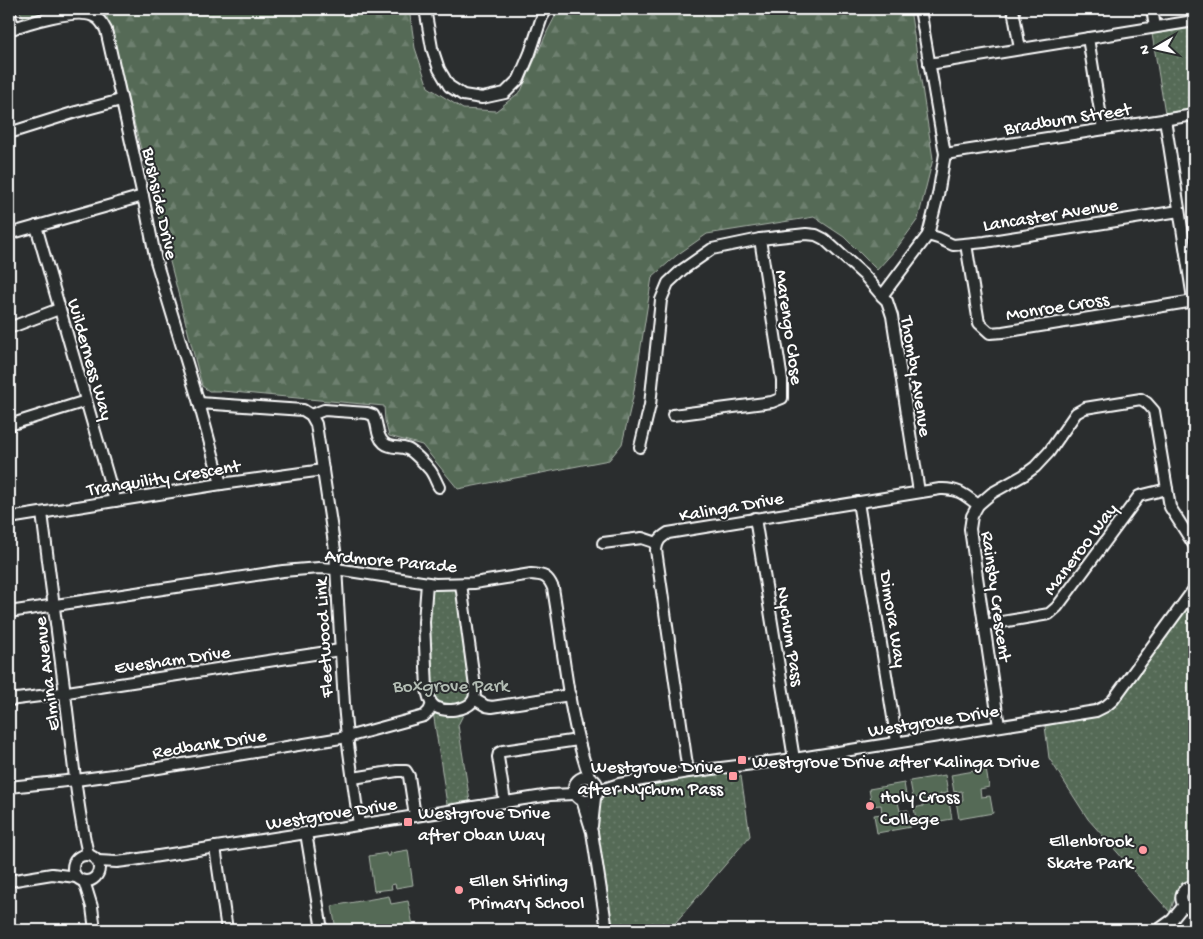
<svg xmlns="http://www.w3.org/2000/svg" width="1203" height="939" font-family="'Gochi Hand',sans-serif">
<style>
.grass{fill:#556a56;stroke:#aab4aa}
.forest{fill:url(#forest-firs);stroke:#aab4aa}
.park{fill:url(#park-dots);stroke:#aab4aa}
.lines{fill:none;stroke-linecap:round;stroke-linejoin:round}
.minor-casing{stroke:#fff;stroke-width:14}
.minor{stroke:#2a2d2e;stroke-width:10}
.poi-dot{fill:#ff9aa2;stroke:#2a2d2e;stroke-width:2}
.labels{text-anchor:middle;stroke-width:4;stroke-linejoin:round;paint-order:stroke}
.street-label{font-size:19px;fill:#fff;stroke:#2a2d2e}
.park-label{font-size:19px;fill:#b2bcb3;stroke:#2a2d2e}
.poi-label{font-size:19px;fill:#fff;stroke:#2a2d2e;text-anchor:start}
</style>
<defs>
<pattern id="forest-firs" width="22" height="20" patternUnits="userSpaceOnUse" patternTransform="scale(1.25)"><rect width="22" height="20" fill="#556a56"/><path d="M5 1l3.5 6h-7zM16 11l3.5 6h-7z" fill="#6e806f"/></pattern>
<pattern id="park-dots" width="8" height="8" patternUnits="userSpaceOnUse" patternTransform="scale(1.25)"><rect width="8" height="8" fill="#556a56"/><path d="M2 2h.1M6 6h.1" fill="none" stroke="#6e806f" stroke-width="1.8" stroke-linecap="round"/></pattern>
</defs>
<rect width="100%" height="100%" fill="#2a2d2e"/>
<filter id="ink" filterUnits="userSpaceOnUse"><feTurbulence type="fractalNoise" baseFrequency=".02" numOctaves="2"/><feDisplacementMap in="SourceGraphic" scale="10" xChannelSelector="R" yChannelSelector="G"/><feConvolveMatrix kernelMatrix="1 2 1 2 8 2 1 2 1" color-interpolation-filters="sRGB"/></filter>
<g filter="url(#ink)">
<!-- grass -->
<g class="grass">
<polygon points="986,769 989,787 980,789 981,797 990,796 993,813 959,819 956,801 963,800 962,791 954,792 951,775"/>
<polygon points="945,775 948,793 940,794 941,803 949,802 952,819 917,825 914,808 923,806 922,797 913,798 910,781"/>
<polygon points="904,783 907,801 898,802 900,811 908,810 911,827 877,833 874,815 882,814 881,805 872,806 869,789"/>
<polygon points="408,850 413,885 396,888 395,884 391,885 392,889 374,891 369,856 386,853 387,856 390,856 390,853"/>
<polygon points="389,896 391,904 408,901 414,930 336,930 332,906"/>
</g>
<!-- forest -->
<g class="forest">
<polygon points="18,9 79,9 25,19"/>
<polygon points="90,9 409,9 415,48 428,87 463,109 496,111 521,91 547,32 559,9 910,9 933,159 918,219 897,248 877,270 844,237 814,217 707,234 677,255 652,277 633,397 622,444 609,460 458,489 422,445 389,436 385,421 384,406 222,391 209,391 202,386 107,17"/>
</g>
<!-- park -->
<g class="park">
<polygon points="1194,28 1194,108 1165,113 1152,34"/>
<polygon points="427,583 461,584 475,687 468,705 458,725 471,808 448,811 432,705"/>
<polygon points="1194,594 1194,880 1186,883 1176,895 1170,912 1088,819 1049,758 1045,726 1096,715"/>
<path d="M731 769 733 777 741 776 750 836 669 930H612L595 819C597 802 596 799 613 792Z"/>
</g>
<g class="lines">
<defs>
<g id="minor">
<polyline points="425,9 432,48 439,69 449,86 463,95 482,98 505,93 519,79 530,53 542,17 547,9"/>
<polyline points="1013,9 1020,49"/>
<polyline points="1152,9 1155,27"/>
<polyline points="9,13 14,28"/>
<path d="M9 30C27 23 75 8 93 16 99 18 103 24 106 30L143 196 156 261 199 403 221 484"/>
<polyline points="1088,38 1103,129"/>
<polyline points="929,64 1194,21"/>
<polyline points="1165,119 1194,305"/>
<polyline points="9,133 76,112 121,100"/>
<polyline points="945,154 1194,115"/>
<polyline points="36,226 115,501"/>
<polyline points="9,234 143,196"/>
<polyline points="928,235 938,238 953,245 985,242 1179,211"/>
<polyline points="966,244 979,323 990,333 1003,332 1194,301"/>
<polyline points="882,296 928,235 938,195 945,154 920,9"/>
<polyline points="9,328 59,309"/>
<polyline points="199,403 303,410 311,415 316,424 335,550 344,704 347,737 359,825"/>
<path d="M311 415 324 410 367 413 373 415C379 424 375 435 384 443 391 449 399 446 407 449 413 451 426 465 430 470 434 475 436 482 439 487"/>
<polyline points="673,415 772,402 782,398 782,380 760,239"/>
<polyline points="9,425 86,401"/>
<polyline points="640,447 650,405 661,300 668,283 682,270 712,249 760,239 806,234 816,235 824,239 864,275 882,296 887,301 892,316 919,492"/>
<polyline points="858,502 897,742"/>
<path d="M42 513C51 579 59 645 67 710 73 759 77 807 88 854"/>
<polyline points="9,518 221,484 323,470"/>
<polyline points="755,518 794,759"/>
<polyline points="603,543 642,538 657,543"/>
<path d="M427 583 424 622 427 689C428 695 429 700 432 704 441 714 469 711 474 699 475 696 475 690 475 687L461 584"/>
<path d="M9 612 283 571 319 568 336 569 435 584 474 583 531 574C544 575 548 576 553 588 564 651 568 716 589 776"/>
<polyline points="984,625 1049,614 1057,607 1139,496 1167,489"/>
<polyline points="474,699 486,706 492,707 570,695"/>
<polyline points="9,700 48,695 340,650"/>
<polyline points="999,726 970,529 972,516 978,505 992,493 1024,475 1035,467 1049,452 1076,413 1085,408 1141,399 1147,403 1154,411 1170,507 1194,545"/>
<path d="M688 772 656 550C657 541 660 538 668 533L940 489C958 488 965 495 978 505"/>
<circle cx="586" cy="789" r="12"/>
<polyline points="353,778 397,771 406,771 409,776 415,816"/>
<polyline points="9,787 76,780 128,773 347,737 424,716 429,711 432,704"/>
<polyline points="598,791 619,784 688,772 794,759 1096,711 1106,706 1113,700 1194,589"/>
<polyline points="582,800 592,832 607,930"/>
<polyline points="505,802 498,757 499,753 503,751 578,740"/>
<polyline points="592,826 595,798"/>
<polyline points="306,833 322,930"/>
<polyline points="215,847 227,930"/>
<circle cx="86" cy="868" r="13"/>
<polyline points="98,861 117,862 133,860 550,795 574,794"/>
<polyline points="9,881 52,874 76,877"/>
<polyline points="84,881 92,907 95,930"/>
<path d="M1194 886C1177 887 1177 908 1194 909"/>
<polyline points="1158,930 1172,920 1184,905"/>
</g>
</defs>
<!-- minor casing -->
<use href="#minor" class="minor-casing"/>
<!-- minor -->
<use href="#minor" class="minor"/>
</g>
</g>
<!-- markers -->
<g class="poi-dot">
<rect x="737" y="755" width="10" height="10" rx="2.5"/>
<rect x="728" y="771" width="10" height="10" rx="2.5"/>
<circle cx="870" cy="806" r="5"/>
<rect x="403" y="817" width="10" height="10" rx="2.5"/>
<circle cx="1143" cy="850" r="5"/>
<circle cx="459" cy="890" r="5"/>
</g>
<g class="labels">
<!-- street labels -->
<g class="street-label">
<text transform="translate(1067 117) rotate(-9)" y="7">Bradburn Street</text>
<text transform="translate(162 203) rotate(78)" y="7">Bushside Drive</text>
<text transform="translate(1050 213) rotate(-9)" y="7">Lancaster Avenue</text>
<text transform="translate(1057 305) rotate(-9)" y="7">Monroe Cross</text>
<text transform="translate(791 327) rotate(82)" y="7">Marengo Close</text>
<text transform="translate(92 359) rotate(74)" y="7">Wilderness Way</text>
<text transform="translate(918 376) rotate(81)" y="7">Thomby Avenue</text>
<text transform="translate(163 476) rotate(-9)" y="7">Tranquility Crescent</text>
<text transform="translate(731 505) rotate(-10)" y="7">Kalinga Drive</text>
<text transform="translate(1079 548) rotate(-53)" y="7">Maneroo Way</text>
<text transform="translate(391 559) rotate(5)" y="7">Ardmore Parade</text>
<text transform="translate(998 596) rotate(82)" y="7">Rainsby Crescent</text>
<text transform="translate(895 619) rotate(81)" y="7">Dimora Way</text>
<text transform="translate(792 636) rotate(81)" y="7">Nychum Pass</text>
<text transform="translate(322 638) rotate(-93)" y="7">Fleetwood Link</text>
<text transform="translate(172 658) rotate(-8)" y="7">Evesham Drive</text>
<text transform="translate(45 674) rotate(-97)" y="7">Elmina Avenue</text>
<text transform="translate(933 719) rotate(-9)" y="7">Westgrove Drive</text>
<text transform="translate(209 742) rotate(-9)" y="7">Redbank Drive</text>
<text transform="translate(331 812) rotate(-9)" y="7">Westgrove Drive</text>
</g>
<!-- park labels -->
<g class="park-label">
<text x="451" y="691">Boxgrove Park</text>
</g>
<!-- poi labels -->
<g class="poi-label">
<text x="752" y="767">Westgrove Drive after Kalinga Drive</text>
<text x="723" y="772" text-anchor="end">Westgrove Drive<tspan x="723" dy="22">after Nychum Pass</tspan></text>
<text x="880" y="802">Holy Cross<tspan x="880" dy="22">College</tspan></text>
<text x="418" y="818">Westgrove Drive<tspan x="418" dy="22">after Oban Way</tspan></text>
<text x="1133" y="846" text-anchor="end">Ellenbrook<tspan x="1133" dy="22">Skate Park</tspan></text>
<text x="469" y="886">Ellen Stirling<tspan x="469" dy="22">Primary School</tspan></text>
</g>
</g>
<!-- margin -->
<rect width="1203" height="939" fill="none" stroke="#2a2d2e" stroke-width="30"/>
<rect x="15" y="15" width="1173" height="909" fill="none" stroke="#fff" stroke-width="2" filter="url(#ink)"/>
<!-- north arrow -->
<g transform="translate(1156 48) rotate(261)" stroke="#2a2d2e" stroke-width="4" paint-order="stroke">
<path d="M0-4L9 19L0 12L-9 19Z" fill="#ffffff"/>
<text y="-8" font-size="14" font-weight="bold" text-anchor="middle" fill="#ffffff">N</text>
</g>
</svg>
